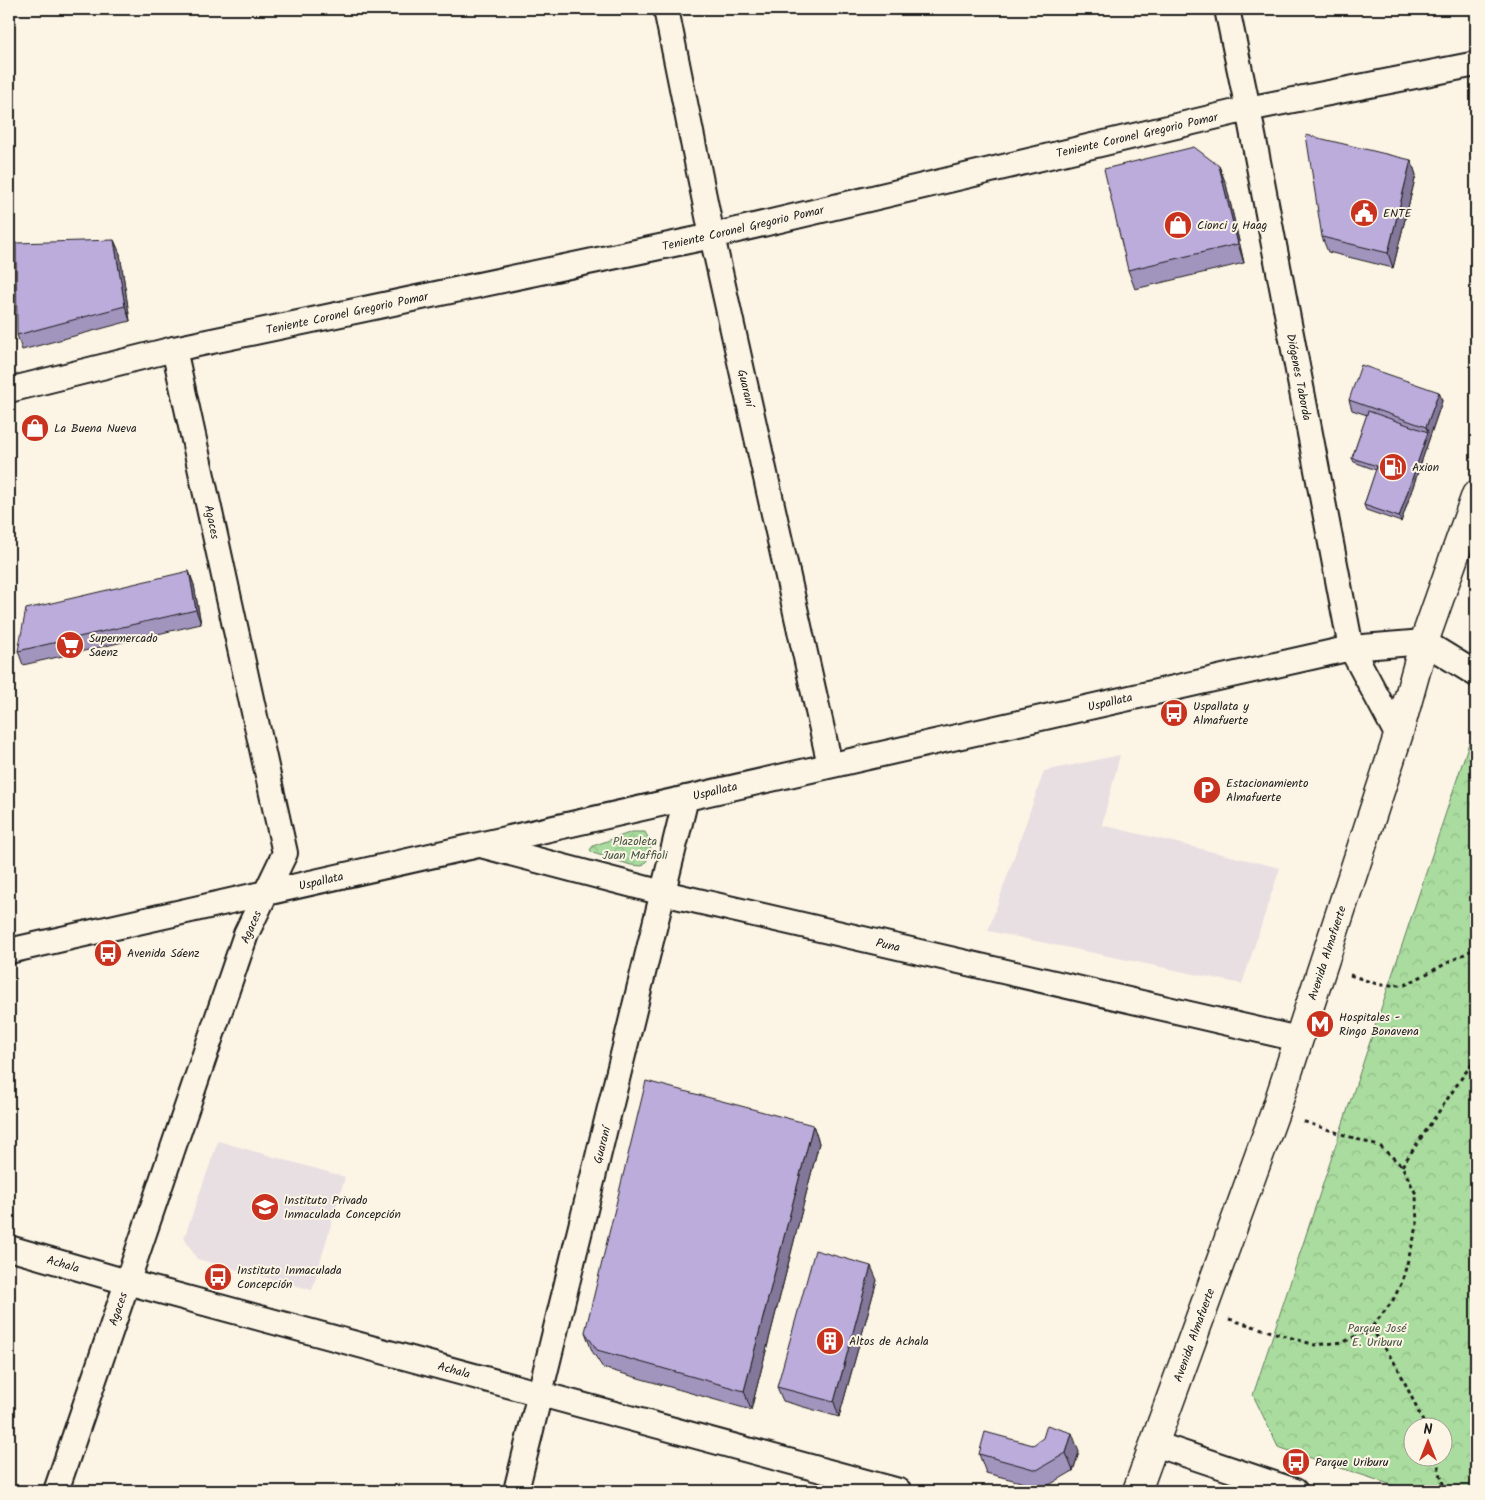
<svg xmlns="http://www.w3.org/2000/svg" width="1485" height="1500" font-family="Kalam,sans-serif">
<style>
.built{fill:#e8dfe2}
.forest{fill:url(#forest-crowns);stroke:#627c5d;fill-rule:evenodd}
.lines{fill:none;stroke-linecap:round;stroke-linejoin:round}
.minor-casing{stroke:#1c1c1c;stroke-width:28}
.secondary-casing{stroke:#1c1c1c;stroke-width:31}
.path{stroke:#1c1c1c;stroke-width:3;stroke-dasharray:4 4;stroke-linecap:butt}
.minor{stroke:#fcf5e5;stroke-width:24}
.secondary{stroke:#fcf5e5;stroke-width:28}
.wall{fill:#a194bd;stroke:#1c1c1c}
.shaded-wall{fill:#83789a;stroke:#1c1c1c}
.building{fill:#bbacdc;stroke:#1c1c1c}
.labels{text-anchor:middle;stroke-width:4;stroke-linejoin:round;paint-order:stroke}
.street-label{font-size:12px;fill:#1c1c1c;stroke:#fcf5e5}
.poi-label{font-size:12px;fill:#1c1c1c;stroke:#fcf5e5;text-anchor:start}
.park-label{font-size:12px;fill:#465643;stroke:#fcf5e5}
</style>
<defs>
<pattern id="forest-crowns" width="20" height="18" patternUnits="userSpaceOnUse" patternTransform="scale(1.25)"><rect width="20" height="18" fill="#a9dc9e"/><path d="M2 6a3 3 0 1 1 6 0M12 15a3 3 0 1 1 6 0" fill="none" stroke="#91bc88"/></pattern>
</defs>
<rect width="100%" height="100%" fill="#fcf5e5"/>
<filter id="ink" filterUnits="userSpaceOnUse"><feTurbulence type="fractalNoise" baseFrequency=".02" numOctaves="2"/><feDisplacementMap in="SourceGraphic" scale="10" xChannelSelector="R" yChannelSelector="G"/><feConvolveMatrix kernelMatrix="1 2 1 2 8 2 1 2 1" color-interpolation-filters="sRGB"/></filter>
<g filter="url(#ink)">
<!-- built -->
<g class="built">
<polygon points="1120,755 1102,825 1280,868 1242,984 988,931 1044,771"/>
<polygon points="218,1141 345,1177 312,1290 197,1259 184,1238"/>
</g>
<!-- forest -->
<g class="forest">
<path d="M1476 741V1491H1410L1278 1447 1253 1395 1469 743ZM1412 1428H1442V1458H1412Z"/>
<path d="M632 832H645C653 846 653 855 642 866L631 865 593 853 590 850 593 846Z"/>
</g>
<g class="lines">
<defs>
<g id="minor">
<polyline points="666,9 712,236 830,765"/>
<polyline points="1227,9 1248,109 1351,648 1398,736"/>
<polyline points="9,390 174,349 712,236 1248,109 1476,64"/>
<polyline points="484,846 663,893 1298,1039"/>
<polyline points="9,951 1351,648 1424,642 1476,674"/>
<polyline points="9,1248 127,1282 899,1491"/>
<polyline points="1155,1444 1295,1491"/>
<polyline points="56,1491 246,934 285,853 174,349"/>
<polyline points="516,1491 686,798"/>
</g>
<polyline id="secondary" points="1137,1491 1275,1112 1398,736 1424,642 1476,495"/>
</defs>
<!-- minor casing -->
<use href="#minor" class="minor-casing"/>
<!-- secondary casing -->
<use href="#secondary" class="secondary-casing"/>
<!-- path -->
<g class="path">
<polyline points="1350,975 1380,985 1405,985 1476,948"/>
<polyline points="1402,1166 1465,1073 1476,1060"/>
<polyline points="1229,1319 1315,1345 1344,1342 1371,1328 1392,1302 1402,1282 1417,1227 1416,1194 1402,1166 1381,1147 1302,1121"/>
<polyline points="1371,1328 1398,1368 1426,1428"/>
<polyline points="1436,1458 1445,1491"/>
</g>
<!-- minor -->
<use href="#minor" class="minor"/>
<!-- secondary -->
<use href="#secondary" class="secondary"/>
</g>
<!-- wall -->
<g class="wall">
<polygon points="1411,160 1416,175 1393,268 1328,252 1322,237"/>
<polygon points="1219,166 1226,184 1244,263 1135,289 1128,270"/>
<polygon points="114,240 120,254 130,321 22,350 17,335"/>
<polygon points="1439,392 1442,401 1401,522 1366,510 1364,505 1376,470 1354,462 1352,458 1367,415 1352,410 1349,400"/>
<polygon points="189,571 194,585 201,624 23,665 18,651"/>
<polygon points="813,1125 819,1143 751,1410 603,1368 592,1351 585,1332"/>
<polygon points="877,1280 839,1417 783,1401 777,1387"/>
<polygon points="1033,1445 1079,1452 1073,1471 1044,1488 986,1473 979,1454"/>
</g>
<!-- shaded-wall -->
<g class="shaded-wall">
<polygon points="1411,160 1416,175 1393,268 1388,253"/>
<polygon points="1219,166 1226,184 1244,263 1238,244"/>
<polygon points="114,240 120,254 130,321 125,306"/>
<polygon points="1439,392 1442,401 1401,522 1399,517 1428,432 1426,427"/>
<polygon points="189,571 194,585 201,624 196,610"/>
<polygon points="813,1125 819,1143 751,1410 744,1391"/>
<polygon points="871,1266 877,1280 839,1417 834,1402"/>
<polygon points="1072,1433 1079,1452 1073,1471 1066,1453"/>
</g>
<!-- building -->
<g class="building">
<polygon points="1306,135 1411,160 1388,253 1322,237"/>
<polygon points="1194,147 1219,166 1238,244 1128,270 1104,169"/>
<polygon points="114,240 125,306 17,335 16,243"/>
<polygon points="1361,365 1439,392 1426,427 1349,400"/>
<polygon points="1368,411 1428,432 1399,517 1364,505 1377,466 1352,458"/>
<polygon points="189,571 196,610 18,651 26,609"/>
<polygon points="646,1081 813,1125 744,1391 597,1350 585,1332"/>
<polygon points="815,1250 871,1266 834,1402 777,1387"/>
<polygon points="1047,1425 1072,1433 1066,1453 1037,1470 979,1454 985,1432 1033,1445 1043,1438"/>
</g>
</g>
<!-- icons -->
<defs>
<symbol id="civic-disc" viewBox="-11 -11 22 22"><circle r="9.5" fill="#c8321e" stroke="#fcf5e5"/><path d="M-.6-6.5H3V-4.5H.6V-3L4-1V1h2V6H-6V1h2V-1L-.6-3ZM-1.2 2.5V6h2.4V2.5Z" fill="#fff"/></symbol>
<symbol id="shop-disc" viewBox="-11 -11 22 22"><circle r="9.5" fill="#c8321e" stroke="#fcf5e5"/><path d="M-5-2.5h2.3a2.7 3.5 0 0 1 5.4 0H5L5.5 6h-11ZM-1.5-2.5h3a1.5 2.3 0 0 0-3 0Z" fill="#fff"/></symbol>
<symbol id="fuel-disc" viewBox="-11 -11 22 22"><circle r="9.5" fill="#c8321e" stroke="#fcf5e5"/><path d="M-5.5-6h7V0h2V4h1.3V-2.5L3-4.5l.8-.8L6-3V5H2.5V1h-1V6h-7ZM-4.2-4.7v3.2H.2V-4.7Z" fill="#fff"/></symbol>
<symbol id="supermarket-disc" viewBox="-11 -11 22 22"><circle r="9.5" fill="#c8321e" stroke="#fcf5e5"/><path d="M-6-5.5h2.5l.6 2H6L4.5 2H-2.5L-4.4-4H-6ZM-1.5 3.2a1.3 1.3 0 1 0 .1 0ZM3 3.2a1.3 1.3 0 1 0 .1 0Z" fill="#fff"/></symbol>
<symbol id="bus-disc" viewBox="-11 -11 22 22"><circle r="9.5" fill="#c8321e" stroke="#fcf5e5"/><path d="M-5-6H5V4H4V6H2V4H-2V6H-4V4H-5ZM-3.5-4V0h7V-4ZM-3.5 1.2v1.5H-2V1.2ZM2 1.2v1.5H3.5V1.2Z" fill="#fff"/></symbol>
<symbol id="parking-disc" viewBox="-11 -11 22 22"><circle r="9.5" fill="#c8321e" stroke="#fcf5e5"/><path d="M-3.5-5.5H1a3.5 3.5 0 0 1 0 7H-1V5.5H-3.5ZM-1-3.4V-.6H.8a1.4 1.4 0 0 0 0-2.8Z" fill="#fff"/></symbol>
<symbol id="metro-disc" viewBox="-11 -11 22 22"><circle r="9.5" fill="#c8321e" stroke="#fcf5e5"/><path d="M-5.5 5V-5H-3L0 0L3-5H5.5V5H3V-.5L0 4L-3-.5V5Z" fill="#fff"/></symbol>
<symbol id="school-disc" viewBox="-11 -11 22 22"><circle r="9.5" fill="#c8321e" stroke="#fcf5e5"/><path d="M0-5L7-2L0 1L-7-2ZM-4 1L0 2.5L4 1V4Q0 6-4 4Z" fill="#fff"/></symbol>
<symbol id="building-disc" viewBox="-11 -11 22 22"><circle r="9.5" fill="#c8321e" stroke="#fcf5e5"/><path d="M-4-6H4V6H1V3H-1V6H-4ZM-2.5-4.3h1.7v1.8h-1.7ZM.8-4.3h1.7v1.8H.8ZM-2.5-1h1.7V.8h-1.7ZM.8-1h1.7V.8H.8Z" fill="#fff"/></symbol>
</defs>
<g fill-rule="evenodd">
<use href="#civic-disc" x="1348" y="197" width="32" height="32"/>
<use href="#shop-disc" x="1162" y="209" width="32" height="32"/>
<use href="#shop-disc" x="19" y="412" width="32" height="32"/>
<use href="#fuel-disc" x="1377" y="451" width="32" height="32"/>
<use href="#supermarket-disc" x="54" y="629" width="32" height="32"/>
<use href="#bus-disc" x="1158" y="697" width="32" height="32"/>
<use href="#parking-disc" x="1191" y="774" width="32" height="32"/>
<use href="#bus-disc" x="92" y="937" width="32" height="32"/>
<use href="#metro-disc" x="1304" y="1008" width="32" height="32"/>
<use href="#school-disc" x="249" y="1191" width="32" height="32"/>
<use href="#bus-disc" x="202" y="1261" width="32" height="32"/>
<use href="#building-disc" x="814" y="1325" width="32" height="32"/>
<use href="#bus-disc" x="1280" y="1446" width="32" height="32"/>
</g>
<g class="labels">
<!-- street labels -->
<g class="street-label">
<text transform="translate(1137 135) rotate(-13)" y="4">Teniente Coronel Gregorio Pomar</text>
<text transform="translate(743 228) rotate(-13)" y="4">Teniente Coronel Gregorio Pomar</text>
<text transform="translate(347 313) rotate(-12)" y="4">Teniente Coronel Gregorio Pomar</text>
<text transform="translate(1299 377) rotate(79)" y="4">Diógenes Taborda</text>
<text transform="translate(746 388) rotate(77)" y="4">Guaraní</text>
<text transform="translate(212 522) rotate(78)" y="4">Agaces</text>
<text transform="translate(1110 702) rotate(-13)" y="4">Uspallata</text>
<text transform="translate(715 791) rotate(-13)" y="4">Uspallata</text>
<text transform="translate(321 881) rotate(-13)" y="4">Uspallata</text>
<text transform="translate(251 927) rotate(-66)" y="4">Agaces</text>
<text transform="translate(888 945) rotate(13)" y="4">Puna</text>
<text transform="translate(1327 953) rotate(-72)" y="4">Avenida Almafuerte</text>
<text transform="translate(602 1145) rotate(-76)" y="4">Guaraní</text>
<text transform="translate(63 1264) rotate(16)" y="4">Achala</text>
<text transform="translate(118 1309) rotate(-71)" y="4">Agaces</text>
<text transform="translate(1194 1335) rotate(-70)" y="4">Avenida Almafuerte</text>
<text transform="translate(454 1370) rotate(15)" y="4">Achala</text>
</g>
<!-- poi labels -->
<g class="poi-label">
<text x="1383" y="217">ENTE</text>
<text x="1197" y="229">Cionci y Haag</text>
<text x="54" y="432">La Buena Nueva</text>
<text x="1412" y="471">Axion</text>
<text x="89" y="642">Supermercado<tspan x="89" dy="14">Saenz</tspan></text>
<text x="1193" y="710">Uspallata y<tspan x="1193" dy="14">Almafuerte</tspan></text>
<text x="1226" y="787">Estacionamiento<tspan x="1226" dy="14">Almafuerte</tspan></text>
<text x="127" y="957">Avenida Sáenz</text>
<text x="1339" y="1021">Hospitales -<tspan x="1339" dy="14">Ringo Bonavena</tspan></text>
<text x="284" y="1204">Instituto Privado<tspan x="284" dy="14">Inmaculada Concepción</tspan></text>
<text x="237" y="1274">Instituto Inmaculada<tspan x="237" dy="14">Concepción</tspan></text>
<text x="849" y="1345">Altos de Achala</text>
<text x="1315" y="1466">Parque Uriburu</text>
</g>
<!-- park labels -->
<g class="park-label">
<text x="635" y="845">Plazoleta<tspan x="635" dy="14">Juan Maffioli</tspan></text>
<text x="1377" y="1332">Parque José<tspan x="1377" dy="14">E. Uriburu</tspan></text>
</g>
</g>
<!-- margin -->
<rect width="1485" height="1500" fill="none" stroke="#fcf5e5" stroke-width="30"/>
<rect x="15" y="15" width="1455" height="1470" fill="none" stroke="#1c1c1c" stroke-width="2" filter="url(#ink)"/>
<!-- north arrow -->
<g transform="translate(1428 1442)"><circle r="24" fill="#fcf5e5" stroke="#a29e95"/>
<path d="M0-4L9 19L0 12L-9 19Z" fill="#c8321e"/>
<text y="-8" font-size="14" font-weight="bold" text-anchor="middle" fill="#1c1c1c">N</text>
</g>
</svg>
